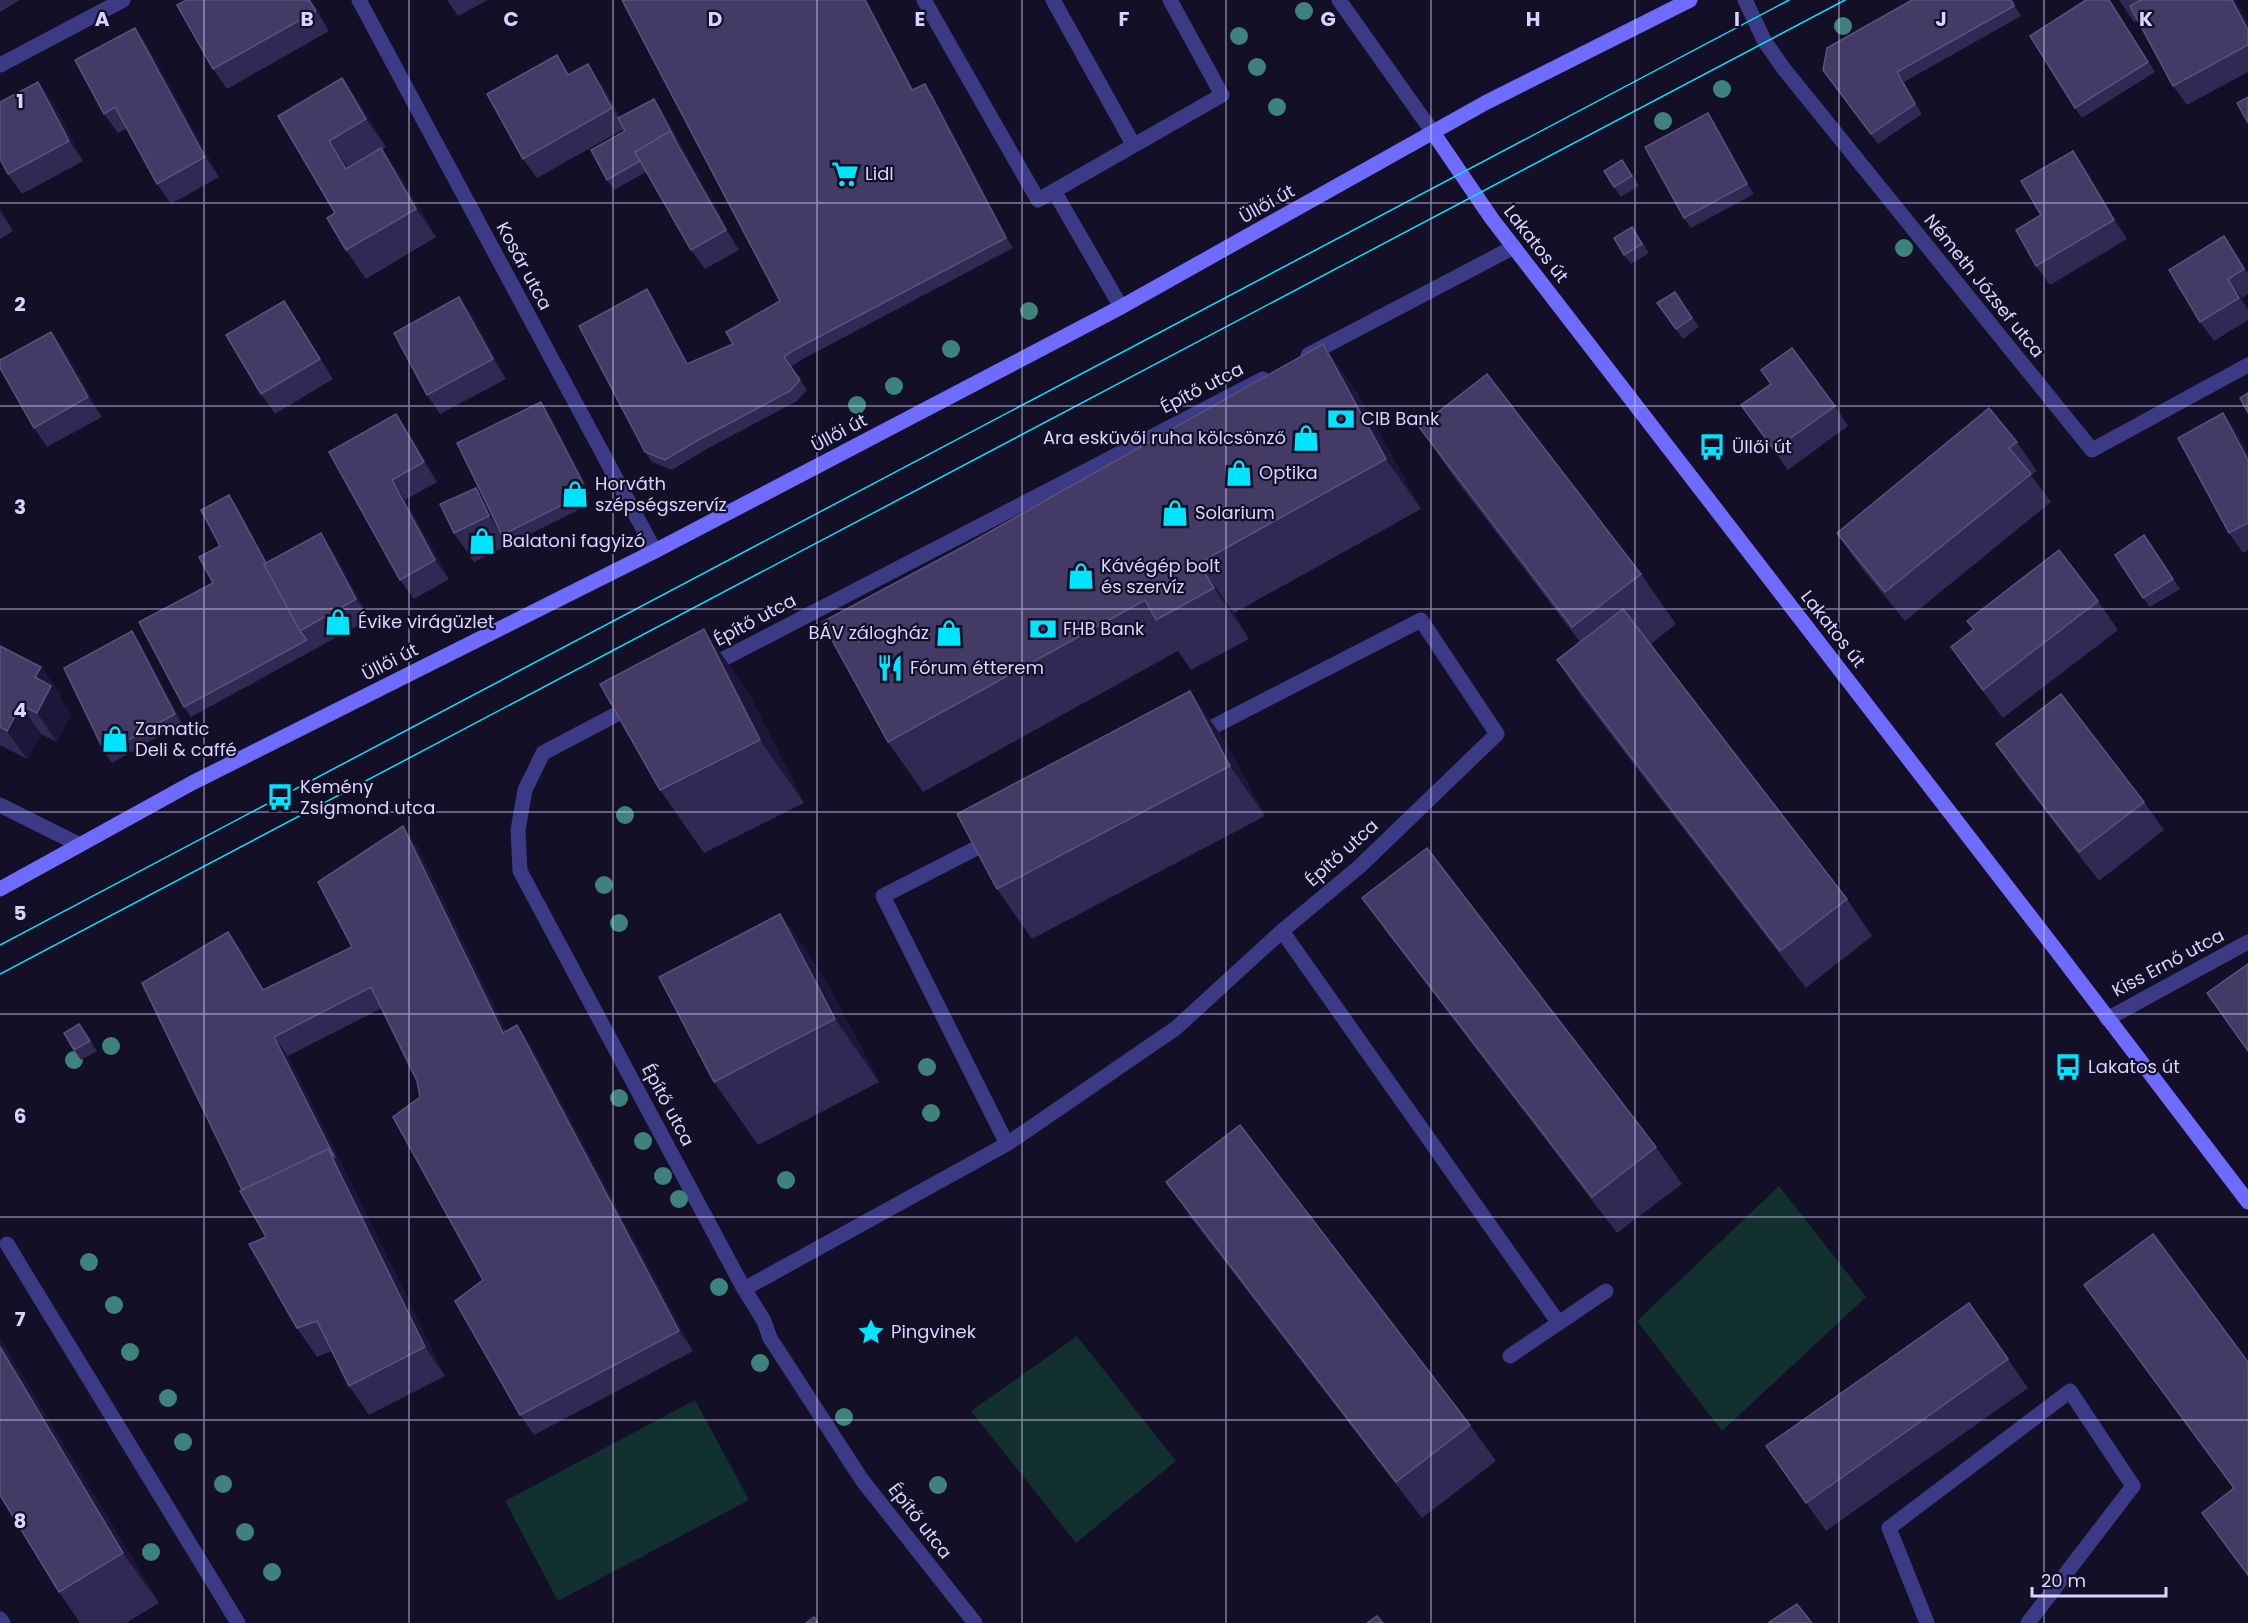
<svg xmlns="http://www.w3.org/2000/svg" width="2248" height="1623" font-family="Poppins,sans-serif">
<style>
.green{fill:#12302f}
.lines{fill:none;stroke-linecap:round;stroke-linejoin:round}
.lane{stroke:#3d3a85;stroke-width:15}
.street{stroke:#3d3a85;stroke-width:15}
.secondary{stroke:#6f6bff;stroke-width:15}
.tram{stroke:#00e5ff;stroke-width:1.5}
.tree{fill:#3d827b}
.wall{fill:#312854}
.shaded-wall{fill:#1d163a}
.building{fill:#433a66;stroke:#5a527e;stroke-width:1.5}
.grid{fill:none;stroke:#d9d4ff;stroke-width:1.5;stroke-opacity:0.55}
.labels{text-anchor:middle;stroke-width:4.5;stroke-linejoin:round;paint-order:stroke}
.poi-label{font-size:18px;fill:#d9d4ff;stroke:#130f26;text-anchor:start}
.street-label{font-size:18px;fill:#d9d4ff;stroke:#130f26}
.grid-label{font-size:20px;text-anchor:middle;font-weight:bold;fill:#d9d4ff;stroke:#130f26;stroke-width:4.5;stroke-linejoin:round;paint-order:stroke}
</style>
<rect width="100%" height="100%" fill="#130f26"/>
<!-- green -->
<g class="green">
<polygon points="1779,1186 1866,1297 1722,1431 1637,1321"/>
<polygon points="1077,1336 1176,1461 1076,1543 971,1411"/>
<polygon points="695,1400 749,1500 558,1601 505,1501"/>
</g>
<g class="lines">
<!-- lane -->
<g class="lane">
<polyline points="924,0 1038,200 1222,95 1170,0"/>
<polyline points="1053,0 1133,144"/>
<polyline points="1054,191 1121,307"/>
<polyline points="7,1244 238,1623"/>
<polyline points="1927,1623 1889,1528 2070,1391 2133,1486"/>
</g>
<!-- street -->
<g class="street">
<polyline points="359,0 655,551"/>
<polyline points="1339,0 1434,134"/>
<polyline points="1745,0 1765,42 1784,69 2092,450 2248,365"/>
<polyline points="0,65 123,0"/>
<polyline points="1308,355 1514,247"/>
<polyline points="706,668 1263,379"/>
<polyline points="634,705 543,753 525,790 518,830 520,871 744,1289 764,1321 770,1338 862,1480 975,1623"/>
<polyline points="0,805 80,845"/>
<polyline points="994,839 883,896 1007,1144"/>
<polyline points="1282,931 1558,1322"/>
<polyline points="2107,1019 2248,942"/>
<polyline points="744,1289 1007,1144 1176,1028 1282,931 1359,867 1497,734 1421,620 1197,735"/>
<polyline points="1510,1356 1606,1291"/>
<polyline points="0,1619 3,1623"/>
<polyline points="2028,1623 2133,1486"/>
</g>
<!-- secondary -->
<g class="secondary">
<polyline points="1434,134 1492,219 2056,950 2248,1202"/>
<polyline points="0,889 192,783 655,551 1121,307 1485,103 1690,0"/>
</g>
<!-- tram -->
<g class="tram">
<polyline points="0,945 1789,0"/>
<polyline points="0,974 1845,0"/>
</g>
</g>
<!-- trees -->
<g class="tree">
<circle cx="1304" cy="11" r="9"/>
<circle cx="1843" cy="26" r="9"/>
<circle cx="1239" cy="36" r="9"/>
<circle cx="1257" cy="67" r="9"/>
<circle cx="1722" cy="89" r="9"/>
<circle cx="1277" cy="107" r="9"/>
<circle cx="1663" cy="121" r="9"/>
<circle cx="1904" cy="248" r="9"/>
<circle cx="1029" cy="311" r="9"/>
<circle cx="951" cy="349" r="9"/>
<circle cx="894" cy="386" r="9"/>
<circle cx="857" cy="405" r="9"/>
<circle cx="625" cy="815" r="9"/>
<circle cx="604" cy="885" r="9"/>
<circle cx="619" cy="923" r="9"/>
<circle cx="111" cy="1046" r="9"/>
<circle cx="74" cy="1060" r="9"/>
<circle cx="927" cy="1067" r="9"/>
<circle cx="619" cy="1098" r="9"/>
<circle cx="931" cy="1113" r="9"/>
<circle cx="643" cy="1141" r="9"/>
<circle cx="663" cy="1176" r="9"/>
<circle cx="786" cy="1180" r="9"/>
<circle cx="679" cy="1199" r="9"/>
<circle cx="89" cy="1262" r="9"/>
<circle cx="719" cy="1287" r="9"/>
<circle cx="114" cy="1305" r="9"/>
<circle cx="130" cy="1352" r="9"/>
<circle cx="760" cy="1363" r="9"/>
<circle cx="168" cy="1398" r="9"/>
<circle cx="844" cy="1417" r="9"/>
<circle cx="183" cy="1442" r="9"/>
<circle cx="223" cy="1484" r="9"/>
<circle cx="938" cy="1485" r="9"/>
<circle cx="245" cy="1532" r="9"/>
<circle cx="151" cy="1552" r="9"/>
<circle cx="272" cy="1572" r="9"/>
</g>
<!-- wall -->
<g class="wall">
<polygon points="0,0 20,0 0,12"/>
<polygon points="312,0 329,31 227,89 213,69"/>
<polygon points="447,0 488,0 458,16"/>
<polygon points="1912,0 2013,0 2021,16 1904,82 1922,114 1878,144 1823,70"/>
<polygon points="2109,0 2155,72 2082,118 2075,108"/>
<polygon points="2119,0 2235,0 2248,24 2248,72 2187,105 2173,86 2138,20 2134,22"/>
<polygon points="135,28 148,47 219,177 171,204 157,184 127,128 118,133 104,114"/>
<polygon points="342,78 362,107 386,147 382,150 401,177 436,237 366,279 346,250 335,213 278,116"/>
<polygon points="602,84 620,117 654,99 661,109 739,250 705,269 691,250 646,172 614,190 607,180 625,131 624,129 537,178 523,159"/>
<polygon points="914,90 932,94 1013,248 801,360 791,367 807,390 797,401 705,450 672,470 652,462 645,452 647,289 654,299 688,364 733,344 780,301"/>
<polygon points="52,101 83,161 22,194 8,174"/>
<polygon points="1708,113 1715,123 1754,194 1691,228 1684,218"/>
<polygon points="1629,170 1639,186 1621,197 1614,187"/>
<polygon points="2086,170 2127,239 2050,285 2036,266 2041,215"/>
<polygon points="0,208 13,231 0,239"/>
<polygon points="2224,236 2248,273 2248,294 2242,298 2248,309 2248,320 2214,341 2200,322"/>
<polygon points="1639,237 1649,253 1631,264 1624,255"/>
<polygon points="1675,292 1699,327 1683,339 1657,303"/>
<polygon points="473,317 506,379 440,414 427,395"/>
<polygon points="297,320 333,379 275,414 261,394"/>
<polygon points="51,332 65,351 102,417 47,447 34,428"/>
<polygon points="1323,344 1358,394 1421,509 1234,613 1249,639 1191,670 1178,651 923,792 888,742 970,543"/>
<polygon points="541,402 548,412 590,493 582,508 474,562 454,533 487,505"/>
<polygon points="1741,405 1835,406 1848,426 1788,470"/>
<polygon points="2223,413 2237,433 2248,453 2248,550 2243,553 2229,533"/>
<polygon points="396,414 410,434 437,482 405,500 449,579 414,599 400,580 329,452"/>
<polygon points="1419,427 1641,574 1676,624 1651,644 1847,899 1872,936 1806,988 1582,697 1557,660 1580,642 1454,477"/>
<polygon points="2017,442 2037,471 2031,475 2051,502 1905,621 1857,562 1837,533"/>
<polygon points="229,495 236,505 267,563 334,553 370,619 191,717 184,707 213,583"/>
<polygon points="2151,545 2180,589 2150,607 2143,598"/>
<polygon points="2098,601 2118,630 2003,718 1971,676 1951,647 1974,630 1967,621"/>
<polygon points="139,641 182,723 112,763 105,753"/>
<polygon points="0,646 41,667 61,696 59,698 71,714 57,742 41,734 27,759 0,745"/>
<polygon points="748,692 804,803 704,853 660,790"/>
<polygon points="1225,741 1265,816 1032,939 997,889"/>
<polygon points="1996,744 2144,802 2164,830 2099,881 2016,773"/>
<polygon points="417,846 506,1031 517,1025 530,1044 693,1351 534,1435 520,1415 483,1280 420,1097 417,1081 382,1008 288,1056 348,1177 445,1376 369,1415 349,1386 332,1351 317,1357 297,1328 266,1237 242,1190 228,932 242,952 264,990 352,947"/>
<polygon points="1362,898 1656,1147 1682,1184 1617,1233 1388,934"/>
<polygon points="780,914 824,977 879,1082 758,1145 714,1082"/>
<polygon points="86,1034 97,1051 81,1060 74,1050"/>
<polygon points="1166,1182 1470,1425 1496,1461 1422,1518 1192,1219"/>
<polygon points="2084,1285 2248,1362 2248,1576 2202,1513 2234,1489 2104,1313"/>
<polygon points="1969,1303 2028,1388 1826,1531 1766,1446"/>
<polygon points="0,1339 159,1603 126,1623 80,1623 59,1592 0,1495"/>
</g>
<!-- shaded-wall -->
<g class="shaded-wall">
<polygon points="309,0 312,0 329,31 316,11"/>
<polygon points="865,0 867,0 919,100 912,90"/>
<polygon points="2011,0 2013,0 2021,16 2014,6"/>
<polygon points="2232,0 2235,0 2248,24 2248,30"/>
<polygon points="135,28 148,47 219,177 205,157"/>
<polygon points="557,55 571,75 568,75"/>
<polygon points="588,64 602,84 625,128 612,108"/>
<polygon points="1897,72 1904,82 1922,114 1915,104"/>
<polygon points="342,78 362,107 386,147 366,119"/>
<polygon points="38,82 52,101 83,161 69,141"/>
<polygon points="925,84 932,94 1013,248 1006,238"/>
<polygon points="654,99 661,109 739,250 726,230 670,131"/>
<polygon points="1708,113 1715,123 1754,194 1747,184"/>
<polygon points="329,141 349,169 346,169"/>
<polygon points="381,148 401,177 436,237 416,209"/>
<polygon points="2073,151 2086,170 2127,239 2114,220"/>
<polygon points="0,208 13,231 0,212"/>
<polygon points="2224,236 2238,256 2248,273 2248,274"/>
<polygon points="2228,279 2242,298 2248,310 2239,298"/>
<polygon points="647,289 654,299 694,374 687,364"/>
<polygon points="459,297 473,317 506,379 493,359"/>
<polygon points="284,301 297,320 333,379 320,359"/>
<polygon points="51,332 65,351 102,417 88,397"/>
<polygon points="1323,344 1358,394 1421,509 1386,459"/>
<polygon points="541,402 548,412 590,493 582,508 576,498"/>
<polygon points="2223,413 2237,433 2248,453 2248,460"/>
<polygon points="396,414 410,434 437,482 424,462"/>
<polygon points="392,480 405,500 449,579 435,560"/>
<polygon points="476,488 496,517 502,535 509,545 489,516"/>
<polygon points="229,495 236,505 302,629 301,630"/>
<polygon points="321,533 334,553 370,619 356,599"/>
<polygon points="1199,563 1234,613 1249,639 1214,588"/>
<polygon points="704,629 748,692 804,803 760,740"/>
<polygon points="132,631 139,641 182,723 175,714"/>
<polygon points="41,667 61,696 59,698 71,714 57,742 37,713 35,677"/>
<polygon points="1190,691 1225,741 1265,816 1230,766"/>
<polygon points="21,705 41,734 27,759 7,731"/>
<polygon points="403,826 417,846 516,1052 503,1033"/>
<polygon points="780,914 824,977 879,1082 835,1019"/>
<polygon points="228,932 242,952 276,1010 263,990"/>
<polygon points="517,1025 530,1044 693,1351 679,1331"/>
<polygon points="274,1037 288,1056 348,1177 445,1376 425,1347"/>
<polygon points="0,1339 159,1603 123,1553 0,1347"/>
</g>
<!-- building -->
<g class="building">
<polygon points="186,0 309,0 316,11 213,69 177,5"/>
<polygon points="622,0 865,0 912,90 925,84 1006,238 794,350 784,357 800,380 790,391 698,440 665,460 645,452 579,326 647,289 687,364 733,344 726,332 780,301"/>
<polygon points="1912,0 2011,0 2014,6 1897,72 1915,104 1871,134 1823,70 1827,48"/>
<polygon points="2086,0 2109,0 2148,62 2075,108 2030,36"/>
<polygon points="2141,0 2232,0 2248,30 2248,45 2173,86 2130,6"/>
<polygon points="135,28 205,157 157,184 115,107 104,114 75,60"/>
<polygon points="557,55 568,75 588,64 612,108 523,159 487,94"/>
<polygon points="342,78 366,119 329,141 346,169 381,148 416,209 346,250 327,218 335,213 278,116"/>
<polygon points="38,82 69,141 8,174 0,159 0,102"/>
<polygon points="2248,97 2248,123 2237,103"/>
<polygon points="654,99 676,141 670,131 635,152 640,161 607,180 591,150 625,131 618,118"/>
<polygon points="1708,113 1747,184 1684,218 1645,147"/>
<polygon points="670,131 726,230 691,250 635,152"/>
<polygon points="2073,151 2114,220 2036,266 2016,230 2041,215 2021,181"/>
<polygon points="1622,160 1632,176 1614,187 1604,171"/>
<polygon points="1632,227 1642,244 1624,255 1614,238"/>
<polygon points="2224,236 2244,269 2228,279 2239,298 2200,322 2169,270"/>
<polygon points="1675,292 1692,318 1676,329 1657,303"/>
<polygon points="459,297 493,359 427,395 394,333"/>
<polygon points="284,301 320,359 261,394 226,335"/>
<polygon points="51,332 88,397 34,428 0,368 0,360"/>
<polygon points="1323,344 1386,459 1199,563 1214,588 1156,620 1145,600 888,742 822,622 970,543"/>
<polygon points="1792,348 1835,406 1774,450 1741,405 1771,384 1761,370"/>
<polygon points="1487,374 1641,574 1572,627 1419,427"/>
<polygon points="2248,393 2248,413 2240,398"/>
<polygon points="541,402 583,483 576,498 502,535 457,443"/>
<polygon points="1989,408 2017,442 2009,448 2031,474 1885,592 1837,533"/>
<polygon points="2223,413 2248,460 2248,523 2229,533 2178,438"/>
<polygon points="396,414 424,462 392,480 435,560 400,580 329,452"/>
<polygon points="476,488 489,516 454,533 440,504"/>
<polygon points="229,495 266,563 264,564 300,631 307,640 184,707 139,622 213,583 199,557 220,546 201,510"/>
<polygon points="321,533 356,599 300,631 264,564"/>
<polygon points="2144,535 2173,579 2143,598 2115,555"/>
<polygon points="2059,550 2098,601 1983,690 1951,647 1974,629 1967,621"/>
<polygon points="1623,609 1847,899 1780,951 1557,660"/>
<polygon points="704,629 760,740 660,790 600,684"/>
<polygon points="132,631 175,714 105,753 64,668"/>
<polygon points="0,646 41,667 35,677 51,686 37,713 21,705 7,731 0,727"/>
<polygon points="1190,691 1230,766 997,889 957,814"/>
<polygon points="2061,694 2144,802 2079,852 1996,744"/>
<polygon points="403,826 503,1033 517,1025 679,1331 520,1415 455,1301 483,1280 393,1117 420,1097 417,1081 371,987 274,1037 335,1158 328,1149 242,1190 142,983 228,932 263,990 352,947 318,882"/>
<polygon points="1427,848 1656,1147 1592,1197 1362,898"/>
<polygon points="780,914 835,1019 714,1082 659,977"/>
<polygon points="2248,964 2248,1051 2207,993"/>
<polygon points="79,1024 90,1041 74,1050 64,1033"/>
<polygon points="1240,1125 1470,1425 1396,1482 1166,1182"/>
<polygon points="328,1149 425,1347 349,1386 317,1321 297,1328 249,1244 266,1237 240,1191"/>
<polygon points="2153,1234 2248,1362 2248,1575 2202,1513 2234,1488 2084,1285"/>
<polygon points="1969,1303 2008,1359 1806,1503 1766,1446"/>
<polygon points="0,1347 123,1553 59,1592 0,1495"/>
<polygon points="1797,1604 1812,1623 1768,1623"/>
<polygon points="1377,1616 1383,1623 1367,1623"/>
<polygon points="814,1617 818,1623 806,1623"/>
</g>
<!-- grid -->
<path class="grid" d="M204 0V1623M409 0V1623M613 0V1623M817 0V1623M1022 0V1623M1226 0V1623M1431 0V1623M1635 0V1623M1839 0V1623M2044 0V1623M0 203H2248M0 406H2248M0 609H2248M0 812H2248M0 1014H2248M0 1217H2248M0 1420H2248"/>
<!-- icons -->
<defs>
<symbol id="supermarket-bare" viewBox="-9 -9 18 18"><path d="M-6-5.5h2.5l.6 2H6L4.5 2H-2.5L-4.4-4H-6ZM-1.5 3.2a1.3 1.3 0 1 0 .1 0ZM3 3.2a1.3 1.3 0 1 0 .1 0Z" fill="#00e5ff" stroke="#130f26" stroke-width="2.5" paint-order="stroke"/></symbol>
<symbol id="bank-bare" viewBox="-9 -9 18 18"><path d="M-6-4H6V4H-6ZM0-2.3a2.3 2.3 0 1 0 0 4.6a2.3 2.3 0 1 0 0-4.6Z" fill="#00e5ff" stroke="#130f26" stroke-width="2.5" paint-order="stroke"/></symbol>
<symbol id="shop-bare" viewBox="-9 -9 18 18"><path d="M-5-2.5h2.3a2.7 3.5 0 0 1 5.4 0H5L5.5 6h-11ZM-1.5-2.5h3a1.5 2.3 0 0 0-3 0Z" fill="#00e5ff" stroke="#130f26" stroke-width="2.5" paint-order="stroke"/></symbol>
<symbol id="bus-bare" viewBox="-9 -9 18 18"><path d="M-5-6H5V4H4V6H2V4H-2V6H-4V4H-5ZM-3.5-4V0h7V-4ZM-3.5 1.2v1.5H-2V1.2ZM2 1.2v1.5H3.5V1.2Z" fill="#00e5ff" stroke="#130f26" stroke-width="2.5" paint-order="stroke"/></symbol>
<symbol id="restaurant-bare" viewBox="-9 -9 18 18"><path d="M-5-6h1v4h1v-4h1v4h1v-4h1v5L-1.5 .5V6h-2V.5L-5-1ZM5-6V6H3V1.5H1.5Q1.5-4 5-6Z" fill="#00e5ff" stroke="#130f26" stroke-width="2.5" paint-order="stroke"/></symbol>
<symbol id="sight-bare" viewBox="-9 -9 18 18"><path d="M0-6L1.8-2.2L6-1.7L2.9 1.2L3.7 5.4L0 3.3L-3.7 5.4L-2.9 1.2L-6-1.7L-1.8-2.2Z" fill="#00e5ff" stroke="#130f26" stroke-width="2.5" paint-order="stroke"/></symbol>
</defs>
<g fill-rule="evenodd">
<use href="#supermarket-bare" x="826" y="155" width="38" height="38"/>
<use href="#bank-bare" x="1322" y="400" width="38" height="38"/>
<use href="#shop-bare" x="1287" y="419" width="38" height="38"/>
<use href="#bus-bare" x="1693" y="428" width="38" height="38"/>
<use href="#shop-bare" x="1220" y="454" width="38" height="38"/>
<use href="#shop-bare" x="556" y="475" width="38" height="38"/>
<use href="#shop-bare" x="1156" y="494" width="38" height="38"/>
<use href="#shop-bare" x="463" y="522" width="38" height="38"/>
<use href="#shop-bare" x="1062" y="557" width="38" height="38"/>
<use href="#shop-bare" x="319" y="603" width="38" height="38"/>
<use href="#bank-bare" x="1024" y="610" width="38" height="38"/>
<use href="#shop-bare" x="930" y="614" width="38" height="38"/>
<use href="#restaurant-bare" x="871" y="649" width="38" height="38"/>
<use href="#shop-bare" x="96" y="720" width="38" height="38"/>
<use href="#bus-bare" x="261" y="778" width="38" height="38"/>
<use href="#bus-bare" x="2049" y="1048" width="38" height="38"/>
<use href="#sight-bare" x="852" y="1313" width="38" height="38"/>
</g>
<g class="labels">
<!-- poi labels -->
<g class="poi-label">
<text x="865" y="180">Lidl</text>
<text x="1361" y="425">CIB Bank</text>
<text x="1286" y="444" text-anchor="end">Ara esküvői ruha kölcsönző</text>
<text x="1732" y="453">Üllői út</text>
<text x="1259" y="479">Optika</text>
<text x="595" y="490">Horváth<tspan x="595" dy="21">szépségszervíz</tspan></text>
<text x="1195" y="519">Solarium</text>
<text x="502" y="547">Balatoni fagyizó</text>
<text x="1101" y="572">Kávégép bolt<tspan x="1101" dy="21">és szervíz</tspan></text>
<text x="358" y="628">Évike virágüzlet</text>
<text x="1063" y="635">FHB Bank</text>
<text x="929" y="639" text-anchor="end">BÁV zálogház</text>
<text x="910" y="674">Fórum étterem</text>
<text x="135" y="735">Zamatic<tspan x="135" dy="21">Deli &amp; caffé</tspan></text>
<text x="300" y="793">Kemény<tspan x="300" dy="21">Zsigmond utca</tspan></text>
<text x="2088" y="1073">Lakatos út</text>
<text x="891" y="1338">Pingvinek</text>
</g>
<!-- street labels -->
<g class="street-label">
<text transform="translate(1267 204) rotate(-29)" y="6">Üllői út</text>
<text transform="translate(1536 244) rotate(52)" y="6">Lakatos út</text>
<text transform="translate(524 266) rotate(62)" y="6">Kosár utca</text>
<text transform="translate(1984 286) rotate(51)" y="6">Németh József utca</text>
<text transform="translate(1202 388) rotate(-27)" y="6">Építő utca</text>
<text transform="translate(839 433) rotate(-28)" y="6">Üllői út</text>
<text transform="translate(755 620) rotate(-28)" y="6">Építő utca</text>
<text transform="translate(1833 629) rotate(52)" y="6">Lakatos út</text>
<text transform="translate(390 662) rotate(-27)" y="6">Üllői út</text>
<text transform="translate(1342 853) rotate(-42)" y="6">Építő utca</text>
<text transform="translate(2168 963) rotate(-28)" y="6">Kiss Ernő utca</text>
<text transform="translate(668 1105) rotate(62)" y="6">Építő utca</text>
<text transform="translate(920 1521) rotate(52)" y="6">Építő utca</text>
</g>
</g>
<g class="grid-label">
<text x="102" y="26">A</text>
<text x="307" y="26">B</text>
<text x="511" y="26">C</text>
<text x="715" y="26">D</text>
<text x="920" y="26">E</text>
<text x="1124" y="26">F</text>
<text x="1328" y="26">G</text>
<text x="1533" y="26">H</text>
<text x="1737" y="26">I</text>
<text x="1941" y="26">J</text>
<text x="2146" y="26">K</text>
<text x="20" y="108">1</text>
<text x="20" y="311">2</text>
<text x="20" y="514">3</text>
<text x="20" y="717">4</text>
<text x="20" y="920">5</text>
<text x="20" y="1123">6</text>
<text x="20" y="1326">7</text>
<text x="20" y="1528">8</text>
</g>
<!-- scale -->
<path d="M2032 1587v9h134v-9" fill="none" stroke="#d9d4ff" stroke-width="3"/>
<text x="2041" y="1587" font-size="18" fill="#d9d4ff" stroke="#130f26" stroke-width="4.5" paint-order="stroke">20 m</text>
</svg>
